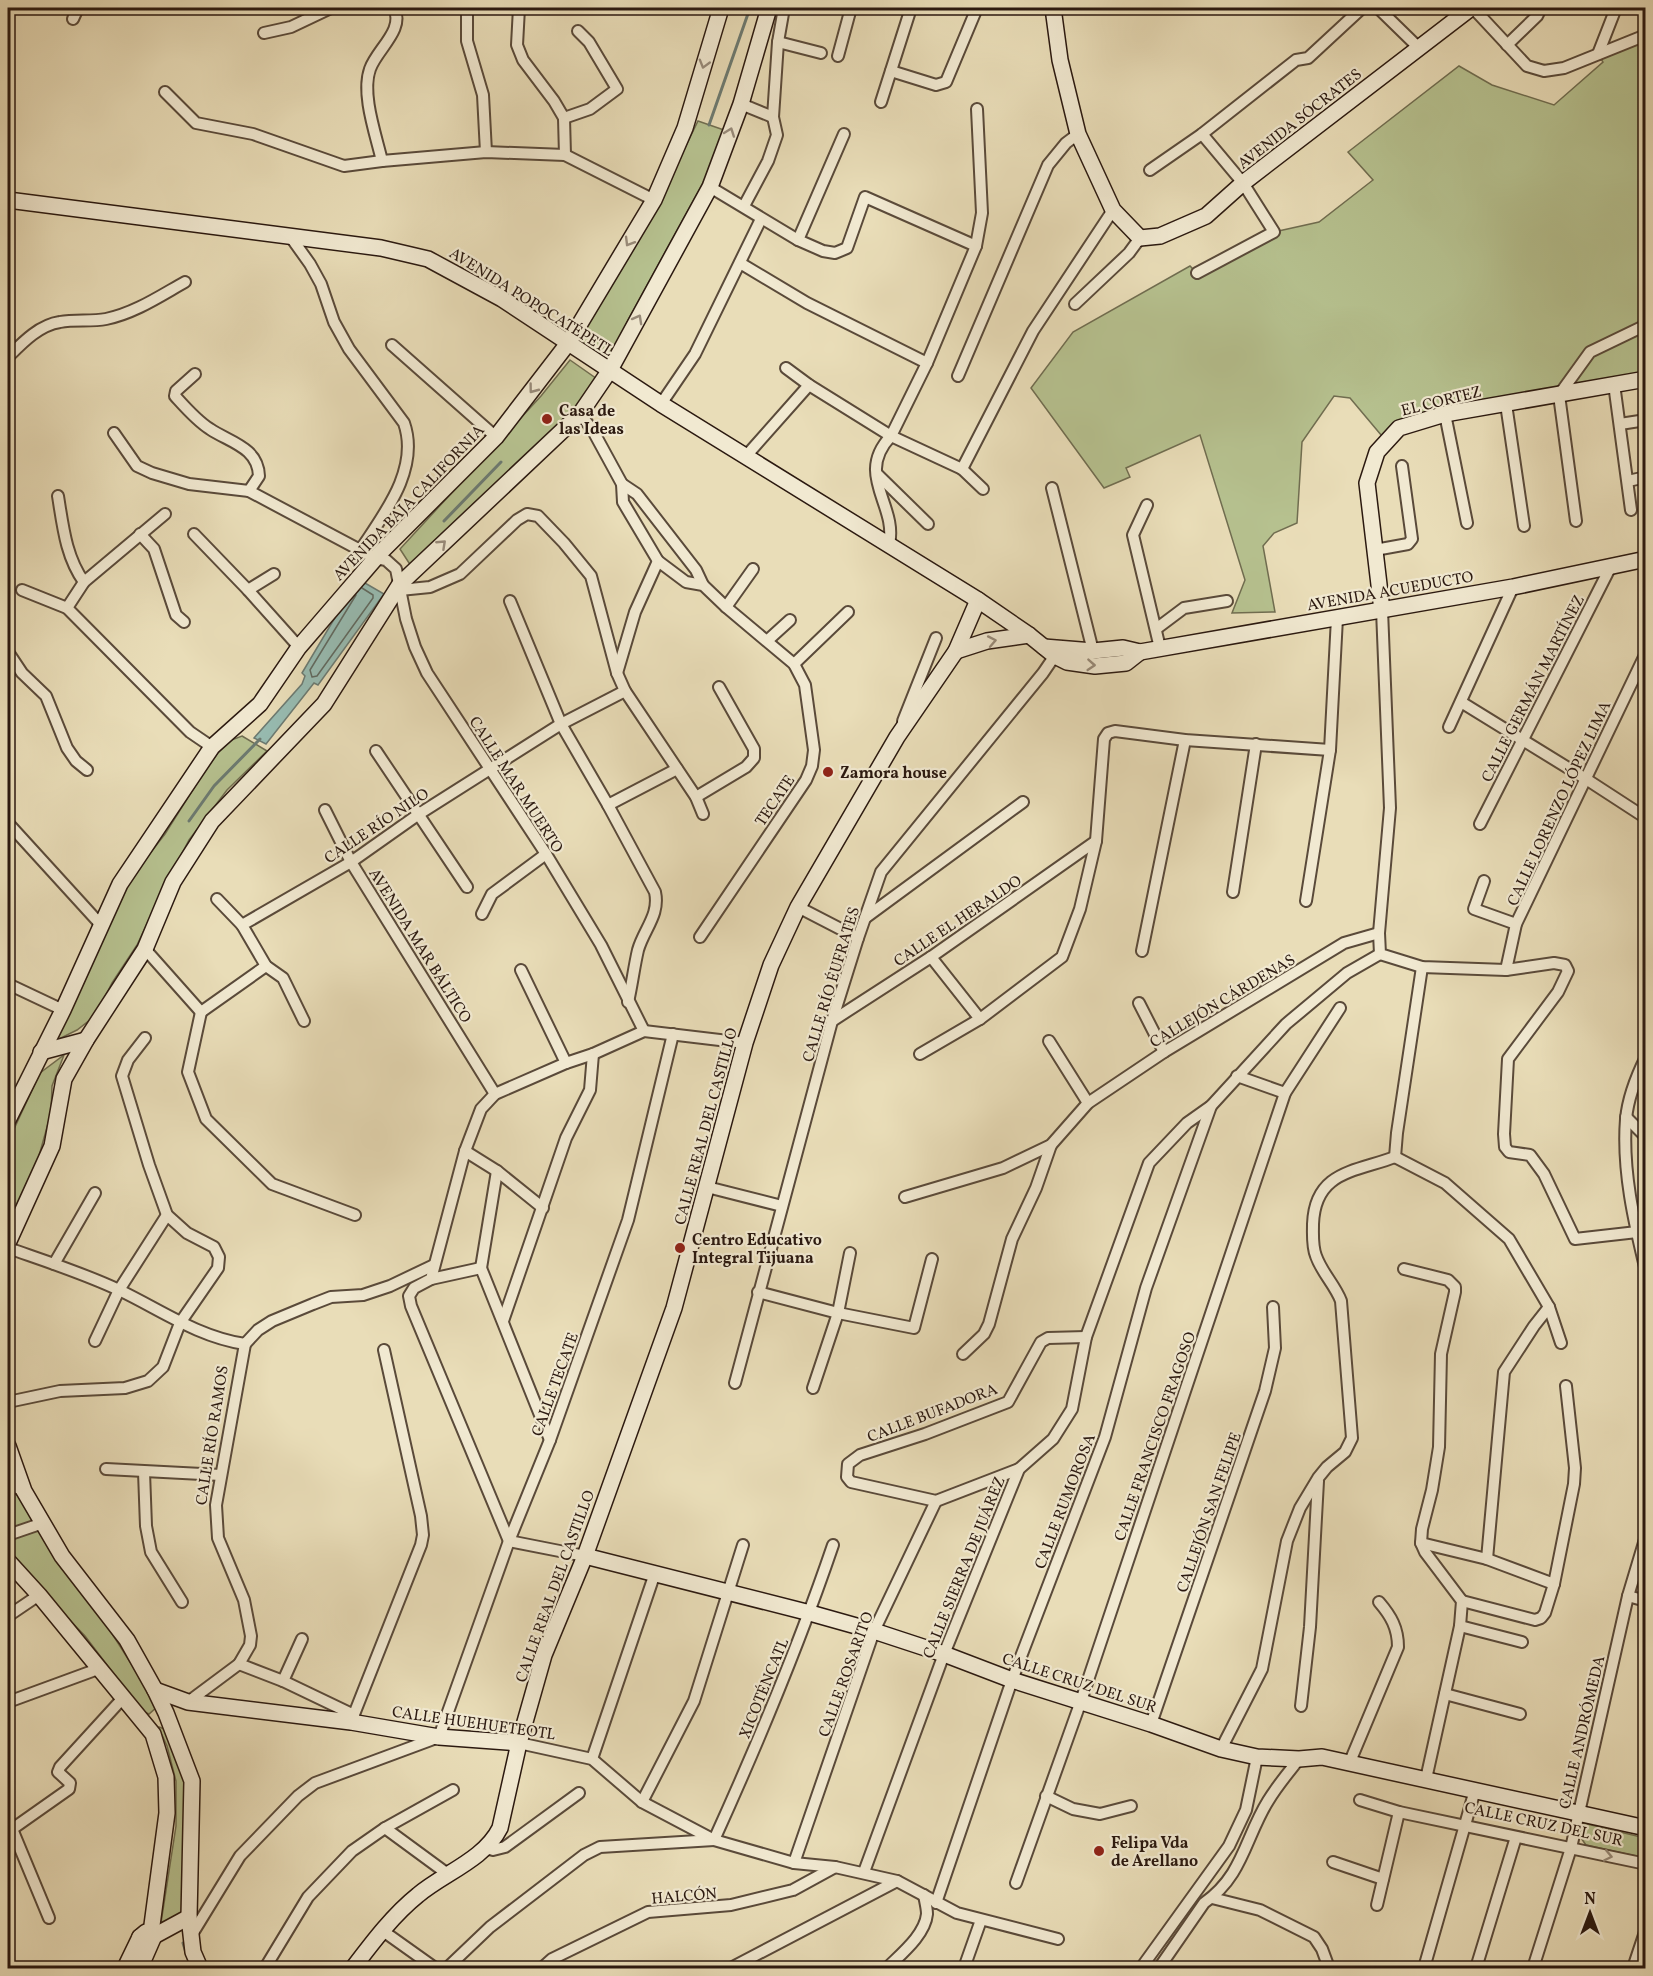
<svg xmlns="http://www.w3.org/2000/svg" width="1653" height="1976" font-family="Vollkorn,serif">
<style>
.green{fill:#b6c18f;stroke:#706d50;stroke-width:1.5}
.water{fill:#97bbb1;stroke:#6c7a71;stroke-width:1.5}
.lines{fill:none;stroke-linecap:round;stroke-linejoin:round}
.shore{stroke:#616a60;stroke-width:1.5}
.stream{stroke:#6c7a71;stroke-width:3}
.street-casing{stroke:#5a4a3a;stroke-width:14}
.secondary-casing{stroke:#2b1910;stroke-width:18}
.street{stroke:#f1e9d1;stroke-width:10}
.secondary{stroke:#f1e9d1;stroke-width:15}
.oneway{stroke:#988b7a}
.poi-dot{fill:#8f2418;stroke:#f1e9d1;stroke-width:2}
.labels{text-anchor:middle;stroke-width:4.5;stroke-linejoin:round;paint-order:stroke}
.street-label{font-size:16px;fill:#2b1910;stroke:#f1e9d1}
.poi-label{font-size:16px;font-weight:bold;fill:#2b1910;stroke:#f1e9d1;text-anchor:start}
</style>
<rect width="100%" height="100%" fill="#e9ddb8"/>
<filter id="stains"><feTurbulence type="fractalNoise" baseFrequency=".00333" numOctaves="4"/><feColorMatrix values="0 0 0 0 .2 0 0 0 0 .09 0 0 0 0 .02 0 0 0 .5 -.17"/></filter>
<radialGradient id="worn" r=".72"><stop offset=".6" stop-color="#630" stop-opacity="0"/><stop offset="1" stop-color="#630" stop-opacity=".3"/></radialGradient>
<!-- green -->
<g class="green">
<polygon points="1645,35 1645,379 1445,414 1387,442 1350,398 1334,396 1302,442 1297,523 1274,533 1263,546 1275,612 1232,613 1245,580 1200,435 1126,468 1130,477 1104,488 1031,388 1073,332 1190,266 1197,273 1274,232 1319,222 1373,180 1348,152 1459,66 1492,85 1554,105 1603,62 1598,54"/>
<polygon points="698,121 724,130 705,179 628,320 611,358 605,361 584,348 581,337 662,195"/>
<polygon points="570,360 597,379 572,413 411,566 400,549 541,396"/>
<polygon points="242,736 267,751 227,790 189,840 162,892 137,945 112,983 95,1016 77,1030 57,1040 130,879 165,834 204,772 226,742"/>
<polygon points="64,1055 52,1086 51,1113 35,1170 8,1232 8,1142 40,1073"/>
<polygon points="8,1460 31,1518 104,1621 158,1706 149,1714 142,1711 85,1636 36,1585 8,1549"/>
<polygon points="159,1727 170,1731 190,1785 183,1913 161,1923 176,1826 176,1781 167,1746 162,1735 158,1732"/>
<polygon points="1583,1823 1645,1838 1645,1858 1586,1845 1581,1838"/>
</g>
<!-- water -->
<polygon class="water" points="358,579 384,594 318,685 314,683 266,744 254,738 302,684 305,676 302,673"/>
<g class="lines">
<!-- shore -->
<polyline class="shore" points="356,595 310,670 312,677 317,676 373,598 373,595 362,588"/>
<!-- stream -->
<g class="stream">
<polyline points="709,125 750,8"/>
<polyline points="444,521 501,462"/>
<polyline points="189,821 214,786 260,739"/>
<polyline points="183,1943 191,1968"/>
</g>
<defs>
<g id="street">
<polyline points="467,8 467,41 483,95 486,152"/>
<polyline points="519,8 517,45 523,60 554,101 564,118 565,155"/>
<polyline points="1378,8 1419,48"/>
<polyline points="1473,8 1527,66 1544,71 1564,68 1646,35"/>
<polyline points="73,19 78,8"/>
<polyline points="264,33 291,27 331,8"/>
<polyline points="778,42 821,53"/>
<polyline points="1507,45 1537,16 1541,8"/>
<polyline points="1598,54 1616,8"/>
<polyline points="838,56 851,8"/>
<polyline points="891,71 936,85 946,82 977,8"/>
<polyline points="165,92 196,123 253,134 344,166 382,161 486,152 565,155 654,200"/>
<polyline points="881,102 911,8"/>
<polyline points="741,104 773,117"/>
<polyline points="564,118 590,109 617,89 589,42 578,31"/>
<path d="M382 161C376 135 361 94 370 69 377 49 405 30 394 8"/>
<polyline points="1150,170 1202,134 1296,60 1308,58 1362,8"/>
<polyline points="710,187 798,240 823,251 835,253 847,248 865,197 976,246"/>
<polyline points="744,206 768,161 777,135 773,117 778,42 784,8"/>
<path d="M290 236 310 264 321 284 334 322 349 349 404 423C420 469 384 514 361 549"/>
<polyline points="798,240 844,134"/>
<polyline points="740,263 807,303 927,363"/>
<polyline points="1197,273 1274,232 1243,183 1202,134"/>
<polyline points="1075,304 1129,253 1140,238"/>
<polyline points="392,345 496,437"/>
<path d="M8 357C22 343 39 325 60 322 75 319 91 322 106 319 135 313 160 296 185 282"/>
<polyline points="786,368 809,385 891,436 962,469 983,489"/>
<path d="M195 374 176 391 175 396C185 407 197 421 210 429 229 442 258 447 259 476L249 491"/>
<polyline points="958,376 1048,165 1066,143 1078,134"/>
<polyline points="1614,384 1631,510"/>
<polyline points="661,404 695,354 761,219"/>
<polyline points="1506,404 1524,526"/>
<polyline points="580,414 592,429 622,484 623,502 658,561 686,582 703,585 726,607 794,664 805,685 814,750 812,766 806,780 700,937"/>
<polyline points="1445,414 1467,523"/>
<polyline points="1620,424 1646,420"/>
<polyline points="114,433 137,466 152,473 189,484 249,491 375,558 386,560 396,569 406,619 415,647 427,673 546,854 601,945 644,1031"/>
<polyline points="747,455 809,385"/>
<polyline points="962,469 1033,331 1113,210"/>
<polyline points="877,474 928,524"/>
<polyline points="1628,481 1646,477"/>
<polyline points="622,484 637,494 696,570 703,585"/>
<polyline points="1052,488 1093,651"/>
<path d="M58 496C63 527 66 557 84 582"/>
<polyline points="1147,505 1133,535 1160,648"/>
<polyline points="1576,521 1559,395 1590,352 1646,325"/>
<polyline points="140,534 154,549 176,615 184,622"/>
<polyline points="194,534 248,590 299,647"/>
<path d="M889 544C898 505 854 475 891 436L927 363 976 246 982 213 977 109"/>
<polyline points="1375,550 1408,544 1412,539 1402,466"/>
<polyline points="22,590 67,608 190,732 212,747"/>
<polyline points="248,590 274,574"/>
<polyline points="400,590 430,587 460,574 517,520 527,514 538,516 564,543 591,576 617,673 625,691 696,797 703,814"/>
<path d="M510 601 561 724 608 805 655 892C660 915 644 929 638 950 634 967 632 985 628 1002"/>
<polyline points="726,607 753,569"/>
<polyline points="67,608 84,582 165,514"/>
<polyline points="1382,610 1390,808 1379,933 1380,954 1422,967 1506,970 1554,963 1565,965 1568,971 1558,992 1508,1059 1504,1134 1505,1147 1509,1152 1530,1155 1544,1174 1575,1239 1637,1232 1646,1227"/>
<polyline points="1156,629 1184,608 1227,601"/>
<polyline points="768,640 790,620"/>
<polyline points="8,652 22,673 46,696 67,748 76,761 87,770"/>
<polyline points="794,664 848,612"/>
<polyline points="617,673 635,612 658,561"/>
<polyline points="1461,702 1586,779 1646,818"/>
<polyline points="903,721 936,638"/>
<polyline points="1449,727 1513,587"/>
<polyline points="376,751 467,887"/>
<polyline points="696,797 746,767 754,758 754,749 719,687"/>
<polyline points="608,805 677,769"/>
<polyline points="325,810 351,862 495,1094"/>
<polyline points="8,823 101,925"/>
<polyline points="1480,824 1611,566"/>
<polyline points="1484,881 1474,909 1516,924"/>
<polyline points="1233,892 1256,744"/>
<polyline points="217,899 242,925"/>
<polyline points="1306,901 1330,750 1337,618"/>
<polyline points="798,907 858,938"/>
<polyline points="482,914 492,894 546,854"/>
<polyline points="865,918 1023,802"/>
<polyline points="145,949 201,1012"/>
<polyline points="1142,951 1185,740"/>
<polyline points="931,957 980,1019"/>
<polyline points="521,970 566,1063"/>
<polyline points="1506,970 1516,924 1646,653"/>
<polyline points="8,984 63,1010"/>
<polyline points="1139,1003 1164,1052"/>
<polyline points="201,1012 188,1072 206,1119 272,1184 355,1215"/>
<polyline points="201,1012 266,966"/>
<polyline points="304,1021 283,978 266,966 242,925 351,862 419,814 561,724 625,691"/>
<polyline points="832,1021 931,957 1096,841"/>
<polyline points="1049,1041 1088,1103"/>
<polyline points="920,1054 980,1019 1062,957 1080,909 1096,841 1104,739 1108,733 1115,731 1185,740 1330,750"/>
<path d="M1646 1057C1637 1075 1628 1098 1626 1119 1622 1170 1634 1222 1646 1271"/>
<polyline points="1237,1076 1285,1093"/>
<polyline points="1626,1117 1646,1137"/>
<polyline points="465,1151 497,1171 543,1208"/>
<polyline points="1395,1157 1445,1183 1509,1239 1549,1307 1561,1343"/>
<polyline points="1395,1157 1397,1133 1422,967"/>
<polyline points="707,1187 782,1206"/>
<polyline points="905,1197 1003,1168 1051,1145 1088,1103 1164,1052 1344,943 1379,933"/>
<path d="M8 1248C45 1261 83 1273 119 1290 161 1310 198 1337 245 1344L258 1330 272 1321 313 1304 331 1297 363 1295 390 1286 434 1265"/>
<polyline points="54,1264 95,1193"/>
<polyline points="481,1268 550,1440"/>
<polyline points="481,1268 497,1171"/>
<polyline points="1404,1269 1448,1280 1455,1287 1455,1292 1441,1354 1439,1447 1432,1490 1422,1529 1421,1543 1425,1552 1462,1601 1460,1626 1426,1779"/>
<polyline points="431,1279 481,1268"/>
<polyline points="758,1292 838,1313 914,1328 932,1259"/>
<polyline points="503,1321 566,1138 590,1090 593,1054"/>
<polyline points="95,1341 119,1290 167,1215"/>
<polyline points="963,1354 984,1334 989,1324 1012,1239 1036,1188 1051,1145"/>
<polyline points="735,1383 832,1021 858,938 881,872 1043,673 1058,651"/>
<polyline points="813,1388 838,1313 850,1253"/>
<polyline points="8,1402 60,1391 125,1388 148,1381 163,1367 180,1323 218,1268 219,1257 214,1247 187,1233 167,1215 149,1165 122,1076 128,1060 145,1038"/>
<polyline points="106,1469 221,1475"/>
<polyline points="1019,1469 936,1501 851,1482 847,1477 848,1464 860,1455 925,1434 1008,1402 1041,1342 1048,1338 1086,1337"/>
<polyline points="144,1472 146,1526 151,1552 182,1602"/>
<polyline points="8,1484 24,1491"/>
<polyline points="8,1535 43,1523"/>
<polyline points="1421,1543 1487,1559 1554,1584"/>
<polyline points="585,1556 509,1541 411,1306 409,1296 414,1288 431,1279 465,1151 481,1109 495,1094 566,1063 593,1054 644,1031 745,1043"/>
<polyline points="1487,1559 1504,1372 1534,1326 1549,1307"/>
<polyline points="1628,1596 1646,1601"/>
<polyline points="1462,1601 1535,1620 1541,1618 1545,1613 1554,1584 1574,1484 1575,1468 1566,1386"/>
<polyline points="8,1616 39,1595"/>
<polyline points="1460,1626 1522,1642"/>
<polyline points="239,1664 283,1681 354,1715"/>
<polyline points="283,1681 302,1639"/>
<polyline points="1445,1694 1520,1714"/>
<polyline points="8,1702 98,1669"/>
<polyline points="188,1702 239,1664 250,1645 251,1636 244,1600 218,1538 216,1505 245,1344"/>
<polyline points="1301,1706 1310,1627 1318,1481"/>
<polyline points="351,1722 421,1545 423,1535 421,1516 384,1350"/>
<polyline points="1151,1724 1265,1391 1275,1348 1273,1307"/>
<polyline points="519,1743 592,1759 642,1802 714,1840 794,1863 835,1867 897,1881 957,1913 1058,1939"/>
<path d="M1221 1749 1262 1669 1287 1541 1300 1508 1318 1478 1327 1467 1345 1452 1352 1438 1341 1301C1335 1285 1322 1273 1316 1256 1312 1246 1313 1235 1313 1224 1315 1171 1355 1172 1395 1157"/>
<polyline points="592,1759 655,1573"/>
<path d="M1349 1764 1398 1647C1398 1628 1391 1616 1379 1602"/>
<polyline points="1046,1796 1073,1809 1100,1814 1131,1806"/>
<polyline points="1360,1800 1399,1812 1646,1864"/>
<polyline points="642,1802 694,1701 743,1545"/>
<polyline points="385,1828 449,1875"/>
<polyline points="12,1829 49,1918"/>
<polyline points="8,1832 69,1789 70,1783 58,1772 60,1767 123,1698"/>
<polyline points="485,1848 493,1850 505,1847 579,1793"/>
<polyline points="1333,1862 1383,1879"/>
<polyline points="794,1863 874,1631 936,1501"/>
<polyline points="864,1872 944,1654 1019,1469 1053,1439 1072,1409 1086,1337 1149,1163 1187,1123 1211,1106 1286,1024 1347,973 1380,954"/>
<polyline points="1016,1883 1081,1701 1285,1093 1340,1008"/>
<polyline points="1212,1898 1260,1910 1314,1937 1322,1949 1329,1968"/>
<polyline points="936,1903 1012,1680 1105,1437 1146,1288 1211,1106"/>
<polyline points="1377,1905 1399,1812"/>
<polyline points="383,1931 435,1968"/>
<polyline points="191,1936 240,1856 298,1796 315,1783 439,1737 509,1541 550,1440 628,1220 673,1034"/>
<polyline points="265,1968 308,1897 352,1851 385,1828 453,1790"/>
<path d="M447 1968 490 1927 584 1855 600 1847 714 1840C758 1743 799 1645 833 1545"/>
<polyline points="542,1968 552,1959 648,1912 731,1905 793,1890 835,1867"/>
<polyline points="731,1968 897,1881"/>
<path d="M887 1968C901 1954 925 1935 927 1914 927 1908 925 1901 924 1895"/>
<polyline points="964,1968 981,1920"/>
<polyline points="1141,1968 1229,1846 1246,1810 1257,1757"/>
<path d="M1159 1968 1204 1903C1243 1876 1245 1838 1268 1801 1277 1786 1288 1773 1299 1759"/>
<polyline points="1424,1968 1475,1790"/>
<polyline points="1476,1968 1516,1837"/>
<polyline points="1533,1968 1571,1848 1628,1596 1646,1536"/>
<polyline points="1633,1968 1646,1929"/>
</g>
<g id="secondary">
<polyline points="1053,8 1060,60 1078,134 1113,210 1140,238 1160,236 1206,216 1243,183 1471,8"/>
<polyline points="8,200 381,248 428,259 502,299 661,404 978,600 1029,635 1055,656 1067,662 1095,666 1126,663 1140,652"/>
<polyline points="1382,610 1367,483 1377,452 1399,428 1445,414 1646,379"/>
<polyline points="1044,647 1093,651 1123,648 1140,652 1513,587 1646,559"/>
<polyline points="956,651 987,641 1029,635"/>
<polyline points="41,1052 86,1040"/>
<polyline points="8,1120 63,1010 120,884 212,747 260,704 299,647 380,553 496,437 569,342 654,200 685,128 721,8"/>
<polyline points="8,1243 52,1146 64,1079 86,1040 145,949 173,882 212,821 324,704 400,584 580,414 610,370 710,187 741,104 769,8"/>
<polyline points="8,1446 24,1491 62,1556 127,1640 155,1690 166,1713 192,1781 189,1917 193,1952 200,1968"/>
<polyline points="585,1556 810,1613 874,1631 944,1654 1012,1680 1151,1724 1221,1749 1257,1757 1299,1759 1322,1757 1646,1828"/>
<polyline points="8,1561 39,1595 153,1734 166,1777 167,1813 152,1925 154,1936 140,1968"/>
<polyline points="155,1690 188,1702 351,1722 439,1737 519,1743"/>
<polyline points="140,1937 154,1936 189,1917"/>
<polyline points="125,1968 140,1937 146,1932"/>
<path d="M353 1968C372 1943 393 1915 418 1895 444 1873 484 1860 500 1828L519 1743 544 1655 585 1556 674 1308 745 1043 771 965 798 907 897 737 956 651 978 600"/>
</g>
</defs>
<!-- street casing -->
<use href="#street" class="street-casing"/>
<!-- secondary casing -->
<use href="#secondary" class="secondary-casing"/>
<!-- street -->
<use href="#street" class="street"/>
<!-- secondary -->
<use href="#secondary" class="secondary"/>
</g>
<!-- one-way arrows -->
<defs><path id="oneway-chevron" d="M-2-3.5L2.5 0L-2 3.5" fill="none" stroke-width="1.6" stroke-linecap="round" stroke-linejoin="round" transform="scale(1.5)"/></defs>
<g class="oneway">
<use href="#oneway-chevron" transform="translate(704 64) rotate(106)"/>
<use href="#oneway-chevron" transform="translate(730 132) rotate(-70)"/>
<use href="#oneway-chevron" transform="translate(629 242) rotate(121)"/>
<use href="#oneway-chevron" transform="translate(638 319) rotate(-61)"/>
<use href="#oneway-chevron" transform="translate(533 389) rotate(127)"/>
<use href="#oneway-chevron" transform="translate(442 544) rotate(-43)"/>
<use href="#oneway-chevron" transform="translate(992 641) rotate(-11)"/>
<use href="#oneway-chevron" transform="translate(1091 665) rotate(4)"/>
<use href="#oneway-chevron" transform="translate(1608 1856) rotate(12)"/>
</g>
<!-- markers -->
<g class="poi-dot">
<circle cx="547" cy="419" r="6"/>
<circle cx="828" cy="772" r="6"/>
<circle cx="680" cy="1248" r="6"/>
<circle cx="1099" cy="1851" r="6"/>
</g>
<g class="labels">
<!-- street labels -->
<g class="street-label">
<text transform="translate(1299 118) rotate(-38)" y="6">AVENIDA SÓCRATES</text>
<text transform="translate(532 301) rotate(32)" y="6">AVENIDA POPOCATÉPETL</text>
<text transform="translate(1441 400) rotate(-14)" y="6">EL CORTEZ</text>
<text transform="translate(408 502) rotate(-46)" y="6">AVENIDA BAJA CALIFORNIA</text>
<text transform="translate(1390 590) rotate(-10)" y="6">AVENIDA ACUEDUCTO</text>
<text transform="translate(1532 688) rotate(-63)" y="6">CALLE GERMÁN MARTÍNEZ</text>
<text transform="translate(517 784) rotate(57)" y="6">CALLE MAR MUERTO</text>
<text transform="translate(774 800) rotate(-56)" y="6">TECATE</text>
<text transform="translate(1558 803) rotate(-65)" y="6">CALLE LORENZO LÓPEZ LIMA</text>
<text transform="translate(376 825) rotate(-34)" y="6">CALLE RÍO NILO</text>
<text transform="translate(957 920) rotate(-34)" y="6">CALLE EL HERALDO</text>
<text transform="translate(421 945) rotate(58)" y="6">AVENIDA MAR BÁLTICO</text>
<text transform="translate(830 984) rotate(-73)" y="6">CALLE RÍO ÉUFRATES</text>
<text transform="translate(1222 1000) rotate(-31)" y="6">CALLEJÓN CÁRDENAS</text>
<text transform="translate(705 1126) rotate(-75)" y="6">CALLE REAL DEL CASTILLO</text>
<text transform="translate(554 1384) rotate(-70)" y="6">CALLE TECATE</text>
<text transform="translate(932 1412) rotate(-21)" y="6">CALLE BUFADORA</text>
<text transform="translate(211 1435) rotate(-81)" y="6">CALLE RÍO RAMOS</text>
<text transform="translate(1154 1436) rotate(-71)" y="6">CALLE FRANCISCO FRAGOSO</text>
<text transform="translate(1064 1501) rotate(-69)" y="6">CALLE RUMOROSA</text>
<text transform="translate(1208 1512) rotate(-71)" y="6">CALLEJÓN SAN FELIPE</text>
<text transform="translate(963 1567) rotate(-68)" y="6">CALLE SIERRA DE JUÁREZ</text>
<text transform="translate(554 1586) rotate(-70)" y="6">CALLE REAL DEL CASTILLO</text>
<text transform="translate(845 1674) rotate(-70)" y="6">CALLE ROSARITO</text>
<text transform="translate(1080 1682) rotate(18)" y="6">CALLE CRUZ DEL SUR</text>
<text transform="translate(763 1688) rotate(-68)" y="6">XICOTÉNCATL</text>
<text transform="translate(474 1722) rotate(8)" y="6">CALLE HUEHUETEOTL</text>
<text transform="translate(1581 1732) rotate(-77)" y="6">CALLE ANDRÓMEDA</text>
<text transform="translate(1544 1823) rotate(12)" y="6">CALLE CRUZ DEL SUR</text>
<text transform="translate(684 1895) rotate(-5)" y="6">HALCÓN</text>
</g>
<!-- poi labels -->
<g class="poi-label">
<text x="559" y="416">Casa de<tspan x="559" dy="18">las Ideas</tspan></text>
<text x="840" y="778">Zamora house</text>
<text x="692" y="1245">Centro Educativo<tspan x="692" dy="18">Integral Tijuana</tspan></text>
<text x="1111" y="1848">Felipa Vda<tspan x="1111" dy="18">de Arellano</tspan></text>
</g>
</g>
<!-- margin -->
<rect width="1653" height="1976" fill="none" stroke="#e9ddb8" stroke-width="30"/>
<rect x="9" y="9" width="1635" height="1958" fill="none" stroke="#2b1910" stroke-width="3"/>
<rect x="15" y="15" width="1623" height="1946" fill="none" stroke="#2b1910" stroke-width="1.5"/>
<!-- north arrow -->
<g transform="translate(1590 1913)" stroke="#f1e9d1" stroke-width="4.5" paint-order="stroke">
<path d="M0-4.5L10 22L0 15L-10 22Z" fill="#2b1910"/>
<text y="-9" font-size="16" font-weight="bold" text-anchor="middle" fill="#2b1910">N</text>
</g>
<rect width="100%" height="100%" filter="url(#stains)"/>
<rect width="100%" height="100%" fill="url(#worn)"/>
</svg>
